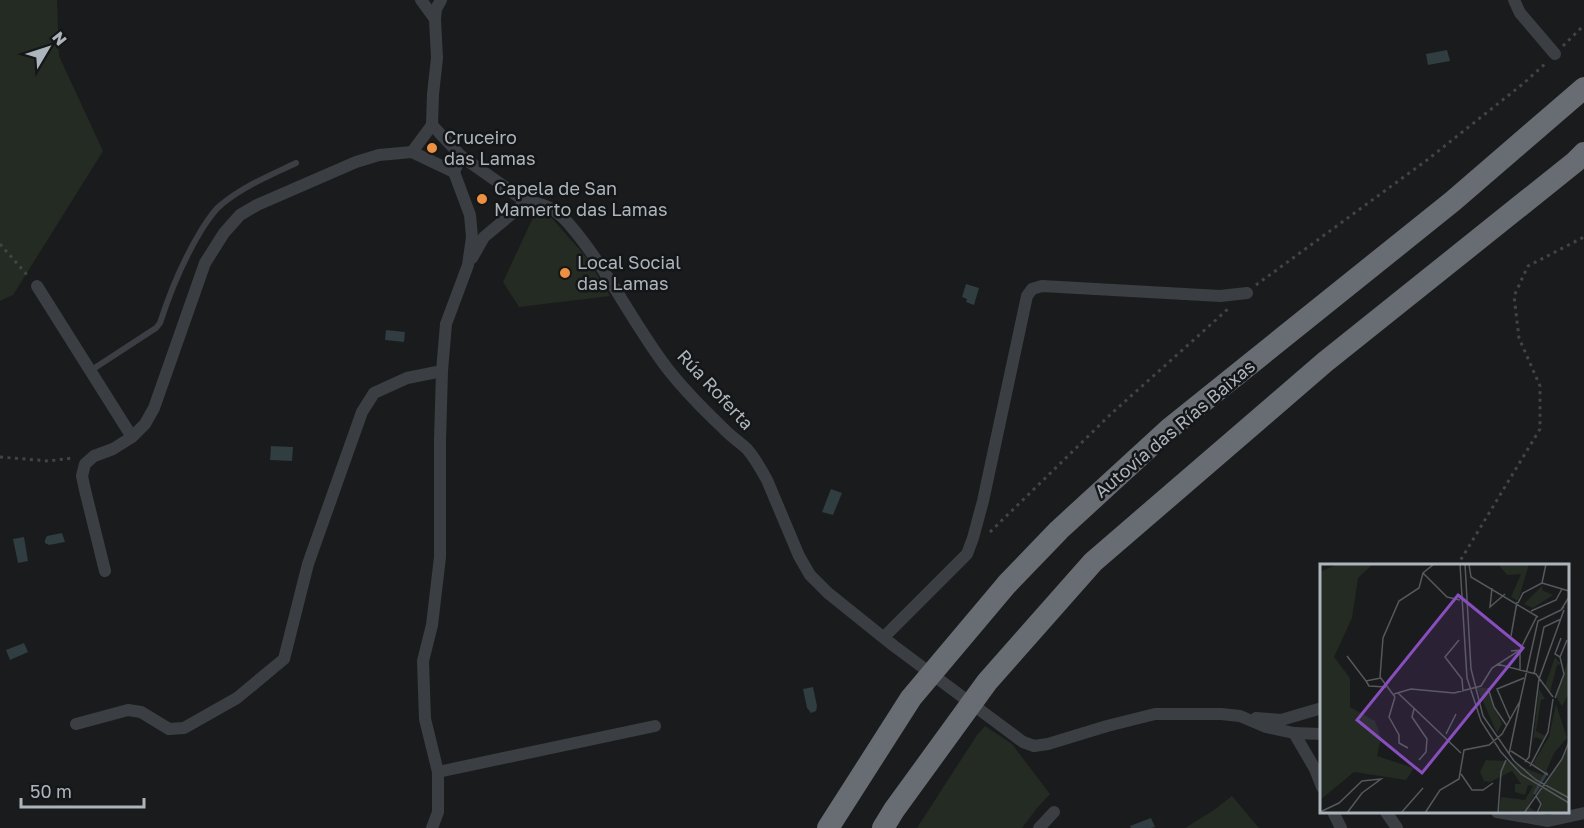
<svg xmlns="http://www.w3.org/2000/svg" width="1584" height="828" font-family="'Golos Text',sans-serif">
<style>
.green{fill:#232b22}
.water{fill:#303d41}
.lines{fill:none;stroke-linecap:round;stroke-linejoin:round}
.path{stroke:#414549;stroke-width:3;stroke-dasharray:3 4.5;stroke-linecap:butt}
.lane{stroke:#3b3e42;stroke-width:6}
.street{stroke:#3b3e42;stroke-width:12}
.highway{stroke:#686d73;stroke-width:22}
.poi-dot{fill:#ee9041;stroke:#151618;stroke-width:2}
.labels{text-anchor:middle;stroke-width:5;stroke-linejoin:round;paint-order:stroke}
.poi-label{font-size:18px;fill:#adb5bc;stroke:#151618;text-anchor:start}
.street-label{font-size:18px;fill:#adb5bc;stroke:#151618}
.inset-river{fill:none;stroke:#303d41;stroke-width:3}
.inset-road{fill:none;stroke:#55595d;stroke-width:1.5}
.view{fill:#884ebe;fill-opacity:0.15;stroke:#884ebe;stroke-width:3}
.inset-edge{fill:none;stroke:#adb5bc;stroke-width:3}
</style>
<rect width="100%" height="100%" fill="#1a1b1d"/>
<!-- green -->
<g class="green">
<polygon points="0,0 57,0 59,56 103,151 13,295 0,301"/>
<polygon points="537,209 549,215 587,258 610,296 519,307 503,282"/>
<polygon points="985,726 1012,744 1050,794 1037,808 1022,828 917,828 977,735"/>
<polygon points="1232,796 1259,828 1185,828 1214,810"/>
</g>
<!-- water -->
<g class="water">
<polygon points="1447,50 1450,61 1428,65 1426,54"/>
<polygon points="966,284 979,288 974,305 966,302 967,299 962,297"/>
<polygon points="386,330 405,332 404,342 385,340"/>
<polygon points="271,446 293,447 292,461 270,460"/>
<polygon points="831,489 842,493 833,515 822,512"/>
<polygon points="62,533 65,542 49,545 45,543 45,540 47,536"/>
<polygon points="24,537 28,561 18,563 13,539"/>
<polygon points="24,643 28,652 10,660 6,650"/>
<polygon points="813,687 817,706 816,711 811,713 807,708 803,689"/>
<polygon points="1151,818 1155,827 1151,828 1131,828 1130,826"/>
</g>
<g class="lines">
<!-- path -->
<g class="path">
<polyline points="1563,46 1584,25"/>
<polyline points="0,244 29,277"/>
<polyline points="1256,285 1427,160 1524,83 1546,63"/>
<polyline points="0,457 48,461 73,458"/>
<polyline points="990,532 1112,413 1228,309"/>
<polyline points="1457,566 1540,429 1540,386 1519,338 1514,296 1528,266 1584,237"/>
</g>
<!-- lane -->
<path class="lane" d="M90 371 156 328 160 323C171 289 183 260 202 229 207 221 214 210 222 204 244 186 271 175 296 163"/>
<!-- street -->
<g class="street">
<polyline points="421,0 435,19"/>
<polyline points="1514,0 1520,13 1555,54"/>
<path d="M432 125 461 156 526 202C544 202 558 211 569 224 607 268 632 322 667 368 684 390 703 409 723 428 730 436 740 442 747 449 755 458 761 469 767 480L799 556 810 575 828 593 894 646 1023 742 1034 746 1048 744 1107 726 1155 714H1221L1240 716 1266 727 1294 733 1322 734"/>
<polyline points="412,152 432,125 433,94 437,58 435,19 436,9 441,0"/>
<polyline points="472,258 484,237 526,202"/>
<polyline points="37,286 132,437"/>
<polyline points="105,571 85,490 82,476 85,464 94,456 113,449 132,437 145,424 154,408 205,263 224,233 240,215 257,205 356,162 379,155 412,152 454,172"/>
<polyline points="884,637 967,554 973,538 983,501 1027,296 1032,289 1042,286 1220,296 1247,293"/>
<polyline points="1256,718 1281,720 1322,708"/>
<polyline points="76,724 128,710 141,712 169,729 184,728 237,698 284,659 308,564 362,412 374,393 407,378 442,371"/>
<polyline points="1294,733 1315,769 1322,787"/>
<polyline points="438,772 655,726"/>
<polyline points="1333,812 1341,828"/>
<polyline points="1386,812 1397,828"/>
<polyline points="1497,812 1548,821 1584,813"/>
<polyline points="432,828 438,812 438,772 425,719 423,661 432,625 440,557 440,440 442,371 446,324 468,265 472,237 470,215 454,172 461,156"/>
<polyline points="1039,828 1054,812"/>
</g>
<!-- highway -->
<g class="highway">
<polyline points="828,828 911,698 1007,584 1059,530 1169,429 1453,201 1584,88"/>
<polyline points="883,828 894,810 987,682 1093,562 1325,362 1575,162 1584,153"/>
</g>
</g>
<!-- markers -->
<g class="poi-dot">
<circle cx="432" cy="148" r="6"/>
<circle cx="482" cy="199" r="6"/>
<circle cx="565" cy="273" r="6"/>
</g>
<g class="labels">
<!-- poi labels -->
<g class="poi-label">
<text x="444" y="144">Cruceiro<tspan x="444" dy="21">das Lamas</tspan></text>
<text x="494" y="195">Capela de San<tspan x="494" dy="21">Mamerto das Lamas</tspan></text>
<text x="577" y="269">Local Social<tspan x="577" dy="21">das Lamas</tspan></text>
</g>
<!-- street labels -->
<g class="street-label">
<text transform="translate(715 390) rotate(47)" y="6">Rúa Roferta</text>
<text transform="translate(1175 429) rotate(-40)" y="6">Autovía das Rías Baixas</text>
</g>
</g>
<!-- overview -->
<g transform="translate(1320 564)">
<rect width="249" height="249" fill="#1a1b1d"/>
<path d="M18 0H53L38 14 32 54 14 93 30 114V143L55 157 61 174 57 192 94 204 86 216 34 208 0 236V8ZM178 0H209L198 37 191 33 201 10 187 11ZM223 21 222 26 233 31 213 44 204 40ZM235 93 241 100 237 101 230 128 225 122ZM249 93V130L242 142 236 133ZM157 124H166L182 160 177 169ZM219 125 225 135 221 136 216 167 225 172 223 176 215 173 213 178ZM236 140 247 174 234 189 226 208 212 201 229 173ZM249 183V249H219L222 240 217 232ZM166 196 187 197 225 212 208 242 217 249 179 247 181 233 205 236 213 222 208 221 205 231 195 228V220H201L192 207 170 218 164 217 160 208Z" fill="#232b22"/>
<path class="inset-river" d="M214 230 227 208"/>
<path class="inset-road" d="M140 0 147 114 161 157 181 188 201 210 249 239M145 0 151 105 163 152 194 197 216 216 249 234M149 0 151 13 218 53M103 9 127 33 140 36M222 19 249 27M222 19 226 0M172 24 170 43 185 30M198 39 203 29 222 19M244 43 241 46 249 33M211 47 236 36 242 25M191 72 197 38M139 76 125 93 142 115 143 127M191 87 200 86V107M27 92 46 117 61 114M240 93 235 90 241 74M177 100 216 110 233 133M214 110 224 63 241 55M46 117 49 122 66 123M168 124 174 143 187 162M78 129 141 189M74 130 91 125 134 129 161 122 172 104 200 86 217 52M75 133 60 113 63 74 79 37 99 24 103 9 114 0M75 133 69 153 79 171V179L88 184M235 134 244 110 240 93 247 76M94 145 92 153 107 175 106 188 99 196M249 154V175M190 155 177 125 204 114M126 170 136 150M191 187 228 211M189 190 200 137M205 198 209 193 219 115 244 46M210 202 228 168 233 135M141 210 152 226H163L173 219M216 232 221 240 217 249M0 248 19 239 42 217 61 215 42 229 27 249M81 249 103 224M105 249 120 226 139 215 144 186 169 181 182 170 200 137 218 57 241 46M178 249 181 208 186 196M204 249 242 195 249 178"/>
<path class="view" d="M138 31 203 84 102 209 37 156Z"/>
<rect width="249" height="249" class="inset-edge"/>
</g>
<!-- north arrow -->
<g transform="translate(48 48) rotate(51)" stroke="#151618" stroke-width="4.5" paint-order="stroke">
<path d="M0-4.5L10 22L0 15L-10 22Z" fill="#adb5bc"/>
<text y="-9" font-size="16" font-weight="bold" text-anchor="middle" fill="#adb5bc">N</text>
</g>
<!-- scale -->
<path d="M21 798v9h123v-9" fill="none" stroke="#adb5bc" stroke-width="3"/>
<text x="30" y="798" font-size="18" fill="#adb5bc" stroke="#151618" stroke-width="4.5" paint-order="stroke">50 m</text>
</svg>
